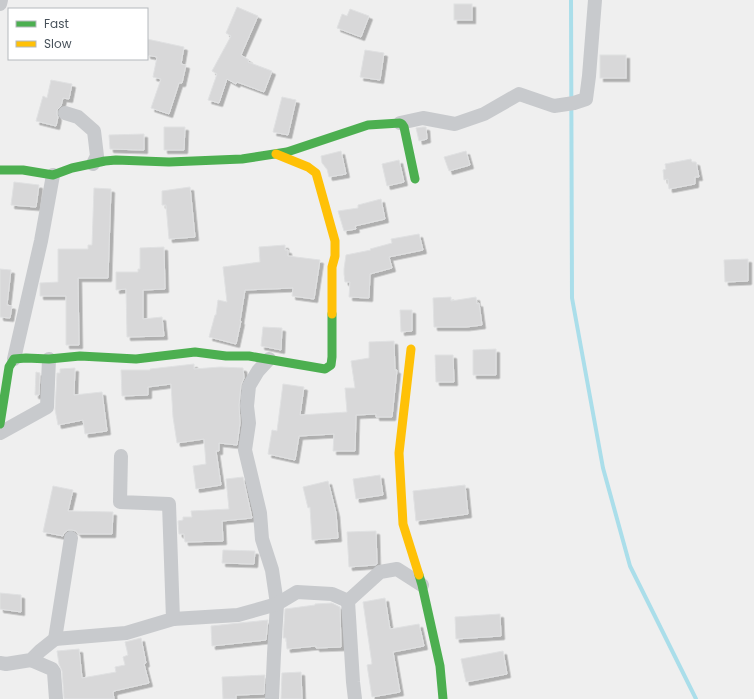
<svg xmlns="http://www.w3.org/2000/svg" width="754" height="699" font-family="Poppins,sans-serif">
<style>
.lines{fill:none;stroke-linecap:round;stroke-linejoin:round}
.stream{stroke:#aadeea;stroke-width:4}
.building{fill:#d8d8d9;stroke:#e0e1e2;filter:url(#shadow)}
.street{stroke:#c8cacd;stroke-width:14}
.fast{stroke:#4caf50;stroke-width:9}
.slow{stroke:#ffc107;stroke-width:9}
</style>
<defs>
<filter id="shadow"><feDropShadow dx="3.5" dy="3.5" stdDeviation="0" flood-color="#0004"/></filter>
</defs>
<rect width="100%" height="100%" fill="#efefef"/>
<g class="lines">
<!-- stream -->
<polyline class="stream" points="571,0 572,298 603,468 630,566 696,699"/>
</g>
<!-- building -->
<g class="building">
<rect x="454" y="4" width="18" height="16"/>
<polygon points="237,7 258,16 241,55 249,60 248,62 272,71 264,92 237,82 236,84 227,79 219,103 208,100 217,74 212,71 231,36 226,33"/>
<polygon points="350,9 369,16 361,37 337,28 342,14 347,16"/>
<polygon points="147,39 184,47 181,64 186,65 182,83 179,83 169,114 151,108 161,79 153,77 157,57 147,55"/>
<polygon points="365,50 384,53 380,80 360,77"/>
<rect x="600" y="55" width="26" height="23"/>
<polygon points="51,80 72,84 69,99 63,98 61,106 57,110 57,115 58,117 56,126 36,121 43,96 47,98"/>
<polygon points="282,97 296,100 288,135 273,132"/>
<polygon points="164,127 185,127 184,150 164,150"/>
<polygon points="423,127 426,127 427,139 419,141 416,128"/>
<polygon points="144,134 144,150 110,149 109,135"/>
<polygon points="341,151 346,174 329,177 327,169 322,163 321,156"/>
<polygon points="466,151 470,165 449,171 444,157"/>
<polygon points="691,159 692,162 696,162 699,177 695,177 695,184 669,189 668,179 664,180 663,170 666,169 665,164"/>
<polygon points="399,160 404,182 387,186 382,164"/>
<polygon points="14,182 39,185 36,207 11,205"/>
<polygon points="190,187 195,237 169,239 166,205 162,205 162,191"/>
<polygon points="94,188 111,189 108,278 78,278 79,345 66,345 66,296 40,296 40,283 58,282 58,249 88,249 88,245 92,245"/>
<polygon points="381,199 385,219 355,226 356,229 344,231 338,211 358,208 358,205"/>
<polygon points="419,234 423,250 389,257 392,268 370,274 369,298 349,297 350,282 345,282 344,274 344,269 346,255 371,250 370,249 392,243 391,239"/>
<polygon points="285,245 285,250 288,250 288,256 320,260 314,299 292,296 293,288 245,290 240,321 241,321 236,344 209,337 215,315 216,315 218,300 227,302 223,267 260,262 259,247"/>
<polygon points="164,247 165,289 143,290 143,319 162,317 164,336 127,337 126,289 116,290 116,272 138,272 138,269 140,269 140,248"/>
<polygon points="748,259 748,281 725,282 724,260"/>
<polygon points="0,269 11,270 7,305 12,306 10,318 0,317"/>
<polygon points="451,297 451,301 476,297 477,304 479,303 482,325 466,327 434,327 433,298"/>
<polygon points="400,310 412,310 412,331 401,332"/>
<polygon points="263,327 282,328 281,350 261,346"/>
<polygon points="394,341 395,370 397,370 392,417 376,417 376,414 356,415 355,451 333,451 334,434 299,436 295,460 268,454 272,430 277,431 283,384 304,387 300,415 347,412 345,388 355,388 351,361 369,358 369,342"/>
<polygon points="496,349 496,375 473,375 473,350"/>
<polygon points="435,355 453,355 454,382 436,382"/>
<polygon points="194,364 194,369 220,367 243,368 244,378 241,385 239,405 240,423 237,445 219,443 219,451 216,451 221,485 196,489 193,466 206,464 204,439 177,443 173,417 171,384 148,387 148,395 122,396 121,370 150,370 150,369"/>
<polygon points="75,368 74,395 102,392 107,431 85,434 83,420 58,425 55,409 57,373 60,373 60,369"/>
<polygon points="36,372 40,373 39,395 35,395"/>
<polygon points="380,475 383,495 356,499 353,479"/>
<polygon points="243,477 252,518 222,521 223,541 185,542 184,534 179,534 178,521 183,520 183,517 192,517 191,511 229,509 226,479"/>
<polygon points="328,481 336,513 338,538 312,540 310,507 308,508 303,487"/>
<polygon points="465,485 468,514 416,521 413,491"/>
<polygon points="53,486 73,490 68,511 113,512 112,534 78,534 76,531 72,530 68,530 64,533 63,536 43,532"/>
<polygon points="376,531 377,564 375,565 349,567 347,532"/>
<polygon points="223,550 255,551 254,564 222,563"/>
<polygon points="0,593 21,595 21,612 0,609"/>
<polygon points="385,598 390,629 419,624 424,646 393,652 400,692 372,697 367,665 372,664 363,602"/>
<polygon points="332,603 340,607 341,647 316,648 316,646 287,649 286,638 283,638 285,609 315,605 315,604"/>
<polygon points="500,614 501,636 456,639 455,617"/>
<polygon points="268,620 266,640 212,646 211,626"/>
<polygon points="141,638 146,663 144,664 149,683 114,691 114,692 113,692 114,699 64,699 62,671 59,664 57,651 79,649 82,678 116,672 115,667 125,665 123,657 128,655 125,642"/>
<polygon points="503,651 507,674 466,682 461,659"/>
<polygon points="301,672 302,699 281,699 282,673"/>
<polygon points="265,675 264,694 236,695 236,699 223,699 222,677"/>
</g>
<g class="lines">
<!-- street -->
<g class="street">
<polyline points="0,4 1,0"/>
<polyline points="65,113 78,117 94,131 97,156 93,164"/>
<polyline points="400,123 423,118 455,124 484,114 519,94 554,106 574,103 586,99 589,76 595,0"/>
<polyline points="14,359 41,241 53,175"/>
<polyline points="269,359 258,371 249,386 247,406 249,423 245,450 260,513 262,539 272,570 277,604 274,654 272,699"/>
<polyline points="0,433 47,407 49,359"/>
<polyline points="173,619 238,615 277,604 297,592 332,594 348,601"/>
<polyline points="55,639 126,633 173,619 169,504 120,502 121,456"/>
<polyline points="31,660 52,669 54,672 56,699"/>
<polyline points="0,663 6,664 31,660 40,651 55,639 71,538"/>
<polyline points="355,699 353,682 348,601 380,572 397,569 422,585"/>
</g>
<!-- fast -->
<g class="fast">
<polyline points="0,170 23,170 53,175 72,168 105,161 116,160 169,162 242,159 287,152 368,125 400,123 402,124 404,127 415,179"/>
<polyline points="0,424 9,367 14,359 26,358 49,359 80,356 136,359 195,352 226,356 249,356 325,369 331,365 332,357 332,314"/>
<polyline points="419,575 422,585 440,666 443,699"/>
</g>
<!-- slow -->
<g class="slow">
<polyline points="276,154 308,167 316,173 335,241 335,256 332,267 332,314"/>
<polyline points="411,349 399,453 403,524 419,575"/>
</g>
</g>
<!-- legend -->
<rect x="8" y="8" width="140" height="52" fill="#ffffff" stroke="#b5b9bd"/>
<rect x="16" y="21" width="20" height="6" fill="#4caf50" stroke="#b5b9bd"/>
<text x="44" y="28" font-size="12" fill="#47515a">Fast</text>
<rect x="16" y="41" width="20" height="6" fill="#ffc107" stroke="#b5b9bd"/>
<text x="44" y="48" font-size="12" fill="#47515a">Slow</text>
</svg>
